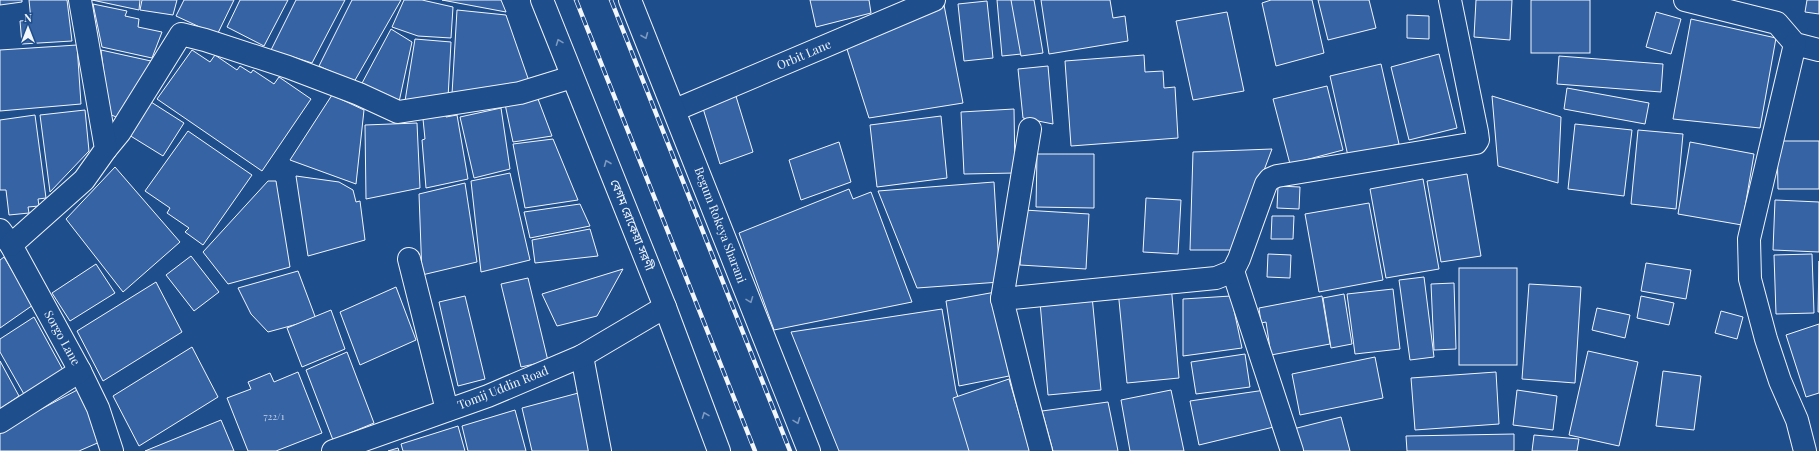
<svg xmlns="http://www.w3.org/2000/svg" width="1819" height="451" font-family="'Playfair Display','Noto Sans Bengali',serif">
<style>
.building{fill:#3563a3;stroke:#f2f6ff}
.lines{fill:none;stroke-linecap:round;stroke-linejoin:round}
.street-casing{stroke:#f2f6ff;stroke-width:24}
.primary-casing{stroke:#f2f6ff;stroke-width:24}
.street{stroke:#1f4e8c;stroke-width:22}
.primary{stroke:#1f4e8c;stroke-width:22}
.rail-casing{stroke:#f2f6ff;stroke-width:4.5}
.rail{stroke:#1f4e8c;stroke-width:3;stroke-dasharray:9;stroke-linecap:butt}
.oneway{stroke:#7e9ac0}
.labels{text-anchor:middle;stroke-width:3;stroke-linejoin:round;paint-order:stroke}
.number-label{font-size:10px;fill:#c3d1e8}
.street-label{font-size:12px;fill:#f2f6ff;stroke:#1f4e8c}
</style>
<rect width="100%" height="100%" fill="#1f4e8c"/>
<!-- building -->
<g class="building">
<polygon points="0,0 22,0 22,2 0,5"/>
<polygon points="29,0 67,0 72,41 22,44 20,21 31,20"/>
<polygon points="92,0 140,0 139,10"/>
<polygon points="142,0 177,0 173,15 140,10"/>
<polygon points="184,0 234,0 217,35 176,16"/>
<polygon points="240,0 288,0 264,46 227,27"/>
<polygon points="296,0 345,0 312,63 271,50"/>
<polygon points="352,0 401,0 354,82 319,66"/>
<polygon points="404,0 422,0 453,7 451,38 418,36 392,27"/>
<polygon points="442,0 501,0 506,12"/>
<polygon points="810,0 869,0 871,13 816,27"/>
<polygon points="997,0 1026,0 1031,53 1002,56"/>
<polygon points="1011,0 1034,0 1043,53 1021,56"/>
<polygon points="1041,0 1110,0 1113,18 1125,16 1128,41 1049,54"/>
<polygon points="1271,0 1312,0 1324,53 1276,66 1262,3"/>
<polygon points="1318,0 1369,0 1376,28 1328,40"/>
<polygon points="1476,0 1512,0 1510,40 1474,37"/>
<rect x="1531" y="0" width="59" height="53"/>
<polygon points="1807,0 1819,0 1819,14 1805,12"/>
<polygon points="987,1 993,58 964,61 958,4"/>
<polygon points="93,4 127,11 125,16 139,19 138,27 162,32 152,58 102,47"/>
<polygon points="944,5 963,103 869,118 846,46"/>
<polygon points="457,10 506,15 530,84 452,94"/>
<polygon points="1227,12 1244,91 1193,100 1176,21"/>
<polygon points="1656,12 1681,19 1671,54 1646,47"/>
<polygon points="1407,15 1429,16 1429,39 1407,38"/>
<polygon points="1691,19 1776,38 1760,128 1673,119"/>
<polygon points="391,29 412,42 399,102 361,85"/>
<polygon points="415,39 451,42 448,98 405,101"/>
<polygon points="77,45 81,104 0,111 0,50"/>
<polygon points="101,50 151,61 121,119 109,114"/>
<polygon points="192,50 210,62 215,55 237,70 240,66 251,73 253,70 274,84 279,77 311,99 262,171 157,99"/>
<polygon points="1439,54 1457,128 1409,140 1391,67"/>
<polygon points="1144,55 1145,72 1163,71 1164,88 1175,87 1178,138 1071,146 1065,61"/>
<polygon points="1559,56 1663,64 1661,92 1557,84"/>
<polygon points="1381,64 1399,144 1348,156 1330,76"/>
<polygon points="1048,66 1053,124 1023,118 1018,69"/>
<polygon points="1327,86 1343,150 1290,164 1273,99"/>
<polygon points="1567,88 1649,103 1645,124 1564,109"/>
<polygon points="735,93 753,152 720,164 702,105"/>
<polygon points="332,95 364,110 356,184 290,160"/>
<polygon points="1492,96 1561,117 1558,183 1498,166"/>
<polygon points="538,99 552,136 513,142 505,104"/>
<polygon points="151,102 184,123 163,156 129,135"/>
<polygon points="501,108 510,169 474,178 460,117"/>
<polygon points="1014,109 1015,173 964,174 961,112"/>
<polygon points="85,110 89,151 50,192 40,115"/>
<polygon points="445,112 446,117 457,115 468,179 426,188 422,140 425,139 423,119"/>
<polygon points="35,115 46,198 38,199 39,206 28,207 29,213 9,215 6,190 0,190 0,120"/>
<polygon points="941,116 947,178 877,187 870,125"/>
<polygon points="417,123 420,188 366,199 365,125"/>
<polygon points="1575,124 1632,130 1624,196 1568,189"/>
<polygon points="1638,130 1683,134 1676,209 1631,204"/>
<polygon points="188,131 252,175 203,245 185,232 189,228 167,213 170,208 145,191"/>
<polygon points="553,139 578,200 525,208 513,144"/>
<polygon points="1777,141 1819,141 1819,189 1778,189"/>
<polygon points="839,142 851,182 801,200 789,160"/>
<polygon points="1690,142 1754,154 1742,225 1678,214"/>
<polygon points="1272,149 1234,250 1190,250 1193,152"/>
<polygon points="1037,154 1094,154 1094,208 1036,207"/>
<polygon points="115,167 180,242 123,292 66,219"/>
<polygon points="510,173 530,260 481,272 471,181"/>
<polygon points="1467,174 1481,256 1441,262 1427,181"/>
<polygon points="296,176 339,182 353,190 356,202 360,201 365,240 308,256"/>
<polygon points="1423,179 1439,269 1386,278 1370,189"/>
<polygon points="268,181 276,181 290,267 228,284 203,252"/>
<polygon points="994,182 1000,282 917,288 878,191"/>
<polygon points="465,183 477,262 422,275 419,194"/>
<polygon points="1278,186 1300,187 1299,209 1277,208"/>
<polygon points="849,189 853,199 871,192 912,302 774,330 739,233"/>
<polygon points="1146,198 1181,200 1178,254 1143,252"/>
<polygon points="1775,200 1819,202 1819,252 1773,250"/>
<polygon points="1369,203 1383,280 1319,292 1305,214"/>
<polygon points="580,204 590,226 530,238 524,212"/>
<polygon points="1024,210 1089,214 1086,269 1020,265"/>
<polygon points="1272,216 1294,216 1293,239 1271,239"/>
<polygon points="590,229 598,256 535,263 532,240"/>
<polygon points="1268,254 1291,255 1290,278 1267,277"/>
<polygon points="1812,254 1814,313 1776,314 1774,255"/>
<polygon points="191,256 219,292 194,311 166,275"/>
<polygon points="4,257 33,305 0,328 0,260"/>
<polygon points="1819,261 1819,312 1818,312"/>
<polygon points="1646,263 1691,270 1686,299 1641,291"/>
<polygon points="96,264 115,293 70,321 52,293"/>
<rect x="1459" y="268" width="58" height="97"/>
<polygon points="623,269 597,316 557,326 542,294"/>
<polygon points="298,271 316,319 268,332 251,314 238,288"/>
<polygon points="1424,277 1434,357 1410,360 1399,280"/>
<polygon points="528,278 548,361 521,367 501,284"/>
<polygon points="156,282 182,332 103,381 77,331"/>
<polygon points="1454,283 1456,349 1434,350 1431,284"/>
<polygon points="1171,284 1179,378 1127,383 1118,290"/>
<polygon points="1529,284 1581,287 1575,383 1522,379"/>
<polygon points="396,287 416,340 360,365 340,312"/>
<polygon points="1393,289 1400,349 1355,354 1347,294"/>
<polygon points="1001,291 1014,375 959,386 946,301"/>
<polygon points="1344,294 1352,344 1331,348 1323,298"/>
<polygon points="465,296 485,379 458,386 439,302"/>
<polygon points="1092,296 1101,390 1048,395 1040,302"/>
<polygon points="1231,296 1242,348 1183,356 1183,299"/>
<polygon points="1322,296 1330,344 1271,355 1266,322 1261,323 1259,308"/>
<polygon points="1641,296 1674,303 1669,325 1637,318"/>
<polygon points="1597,308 1630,315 1625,338 1592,330"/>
<polygon points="942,309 956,391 976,451 839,451 791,332"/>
<polygon points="331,310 345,349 302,367 287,328"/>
<polygon points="1721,311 1743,317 1737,339 1715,333"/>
<polygon points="34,317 63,370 25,396 0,352 0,339"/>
<polygon points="1819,324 1819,393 1806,397 1786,335"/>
<polygon points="192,347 218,397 139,446 113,396"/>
<polygon points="1588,351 1638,362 1619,446 1569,435"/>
<polygon points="347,352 374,423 333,440 306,370"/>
<polygon points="1245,354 1250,387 1196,394 1191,362"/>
<polygon points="1375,357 1383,398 1300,415 1292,374"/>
<polygon points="0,361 19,396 0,409"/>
<polygon points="1663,371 1701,376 1694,430 1656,426"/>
<polygon points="298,372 322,433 276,451 248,451 227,398 251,389 248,382 270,373 274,382"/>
<polygon points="1496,372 1499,424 1415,430 1411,378"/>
<polygon points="1009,379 1030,451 969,451 953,398"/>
<polygon points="79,389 102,441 79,451 0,451 0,431"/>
<polygon points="1272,389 1282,425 1199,445 1190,401"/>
<polygon points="1171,390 1184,451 1130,451 1121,400"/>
<polygon points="1517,390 1557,396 1553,430 1513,425"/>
<polygon points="582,392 596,451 532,451 522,408"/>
<polygon points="1108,402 1118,451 1053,451 1042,411"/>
<polygon points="515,410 526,451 468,451 462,426"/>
<polygon points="1341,417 1350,451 1299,451 1293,429"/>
<polygon points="221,420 234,451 145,451"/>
<polygon points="458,426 465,451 403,451 401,444"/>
<polygon points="1514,434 1514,451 1407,451 1406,436"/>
<polygon points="1534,435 1579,439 1577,451 1532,451"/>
<polygon points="398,448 399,451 388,451"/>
</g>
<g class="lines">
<defs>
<g id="street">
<polyline points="1685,0 1777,23 1795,44 1819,50"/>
<polyline points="1795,44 1749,239 1750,279 1766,339 1780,381 1797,420 1805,451"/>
<polyline points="675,110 934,0"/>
<polyline points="106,149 120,132 181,34 205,40 288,67 359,94 398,112 520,93 572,77"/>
<polyline points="0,230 11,245 80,371 98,408 112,451"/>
<polyline points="11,245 84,180 106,149 80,0"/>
<polyline points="409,259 447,410"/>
<polyline points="1233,271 1292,451"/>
<polyline points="1002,299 1030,129"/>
<polyline points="582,356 600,451"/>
<polyline points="0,422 80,371"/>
<polyline points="333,451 488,396 582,356 665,307"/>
<polyline points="1041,451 1024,388 1002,299 1216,278 1233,271 1239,259 1266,184 1270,179 1277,176 1476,143 1478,140 1477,132 1450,0"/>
</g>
<g id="primary">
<polyline points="542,0 665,307 719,451"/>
<polyline points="630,0 809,451"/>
</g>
</defs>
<!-- street casing -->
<use href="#street" class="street-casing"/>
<!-- primary casing -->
<use href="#primary" class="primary-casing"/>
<!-- street -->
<use href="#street" class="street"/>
<!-- primary -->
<use href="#primary" class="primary"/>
<defs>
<g id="rail">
<polyline points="576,0 755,451"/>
<polyline points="611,0 790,451"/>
</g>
</defs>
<!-- rail casing -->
<use href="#rail" class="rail-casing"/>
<!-- rail -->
<use href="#rail" class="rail"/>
</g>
<!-- one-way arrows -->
<defs><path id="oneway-chevron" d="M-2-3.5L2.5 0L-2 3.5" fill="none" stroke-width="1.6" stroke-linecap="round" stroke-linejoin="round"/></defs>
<g class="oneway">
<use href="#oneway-chevron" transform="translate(645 36) rotate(68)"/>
<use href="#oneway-chevron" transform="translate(559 42) rotate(-111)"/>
<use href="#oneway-chevron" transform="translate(607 163) rotate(-112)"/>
<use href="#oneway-chevron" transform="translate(750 300) rotate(69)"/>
<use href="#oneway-chevron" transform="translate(705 415) rotate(-111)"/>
<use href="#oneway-chevron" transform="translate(797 421) rotate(69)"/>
</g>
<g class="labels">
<!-- number labels -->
<g class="number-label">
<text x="274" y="420">722/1</text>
</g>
<!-- street labels -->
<g class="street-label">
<text transform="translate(804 55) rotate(-23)" y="4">Orbit Lane</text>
<text transform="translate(632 225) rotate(68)" y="4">বেগম রোকেয়া সরণী</text>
<text transform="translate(720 225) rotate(69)" y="4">Begum Rokeya Sharani</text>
<text transform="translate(62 338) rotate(61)" y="4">Sorgo Lane</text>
<text transform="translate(503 388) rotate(-22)" y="4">Tomij Uddin Road</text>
</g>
</g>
<!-- north arrow -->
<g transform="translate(28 28)" stroke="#1f4e8c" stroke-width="3" paint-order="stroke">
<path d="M0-3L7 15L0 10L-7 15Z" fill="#f2f6ff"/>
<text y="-6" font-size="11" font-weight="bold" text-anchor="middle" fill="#f2f6ff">N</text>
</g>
</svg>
